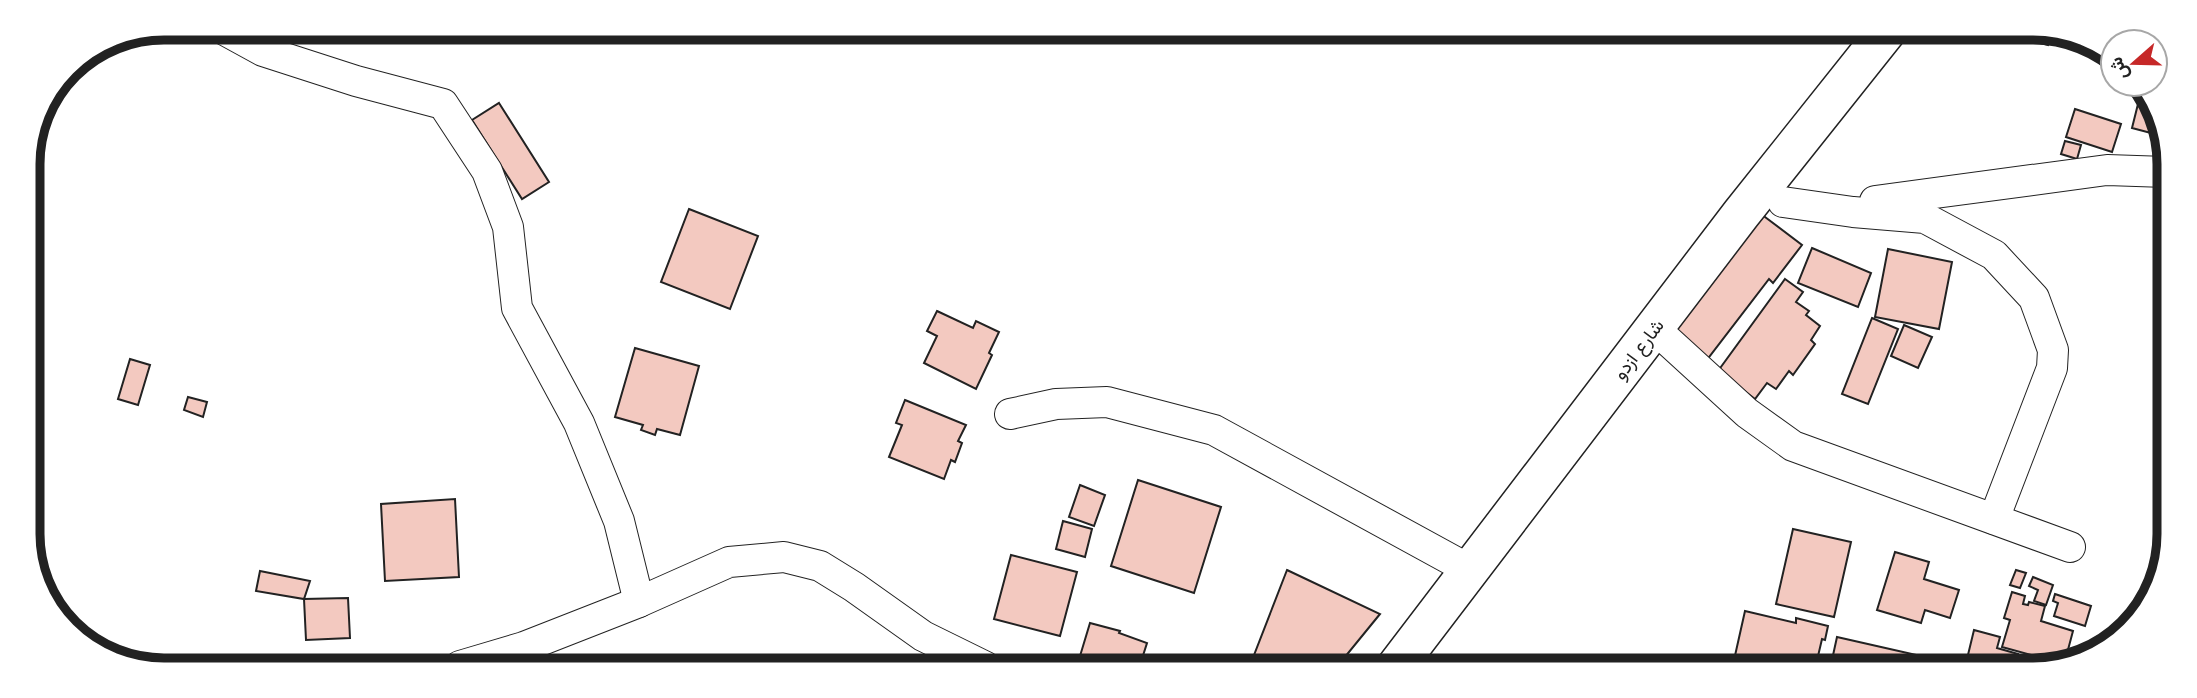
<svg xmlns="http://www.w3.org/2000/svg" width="2197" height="698" font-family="Mulish,Vazirmatn,sans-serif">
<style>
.building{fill:#f3c9c0;stroke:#222;stroke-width:2}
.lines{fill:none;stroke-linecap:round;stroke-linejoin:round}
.street-casing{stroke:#222;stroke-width:32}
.secondary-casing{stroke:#222;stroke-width:41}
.street{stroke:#fff;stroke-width:30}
.secondary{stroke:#fff;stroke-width:38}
.labels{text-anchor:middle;stroke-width:5;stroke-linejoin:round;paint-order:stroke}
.street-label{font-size:19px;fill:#222;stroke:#fff}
.rim{fill:none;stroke:#222;stroke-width:9}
</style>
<rect width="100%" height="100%" fill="#fff"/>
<!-- building -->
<g class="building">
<polygon points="2017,33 2051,33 2048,45 2016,37"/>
<polygon points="2142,88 2166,137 2132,128"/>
<polygon points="499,103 549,182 522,199 472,120"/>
<polygon points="2075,109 2121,124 2112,152 2066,137"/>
<polygon points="2065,141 2081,145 2077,159 2061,154"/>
<polygon points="689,209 758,236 730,309 661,282"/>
<polygon points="1761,214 1802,245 1773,283 1769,279 1706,361 1669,333"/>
<polygon points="1812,248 1871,273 1858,307 1798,283"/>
<polygon points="1888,249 1952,262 1939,329 1875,317"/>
<polygon points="1785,279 1803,292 1796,302 1809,311 1806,315 1820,326 1811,340 1815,344 1793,375 1789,371 1776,389 1767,383 1755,399 1718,371"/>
<polygon points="937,311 973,328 976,321 999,332 989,353 992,355 976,389 924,363 937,336 927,331"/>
<polygon points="1872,318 1898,329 1868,404 1842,394"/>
<polygon points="1904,325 1932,337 1918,368 1891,356"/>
<polygon points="635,348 699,366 680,435 657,429 655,435 641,430 643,425 615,417"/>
<polygon points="130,359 150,365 138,405 118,399"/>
<polygon points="188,397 207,402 203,417 184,410"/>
<polygon points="905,400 966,425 958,441 962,443 955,462 951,460 944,479 889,457 902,425 896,423"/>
<polygon points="1138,480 1221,507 1194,593 1111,566"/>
<polygon points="1080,485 1105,495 1094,526 1069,517"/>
<polygon points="455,499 459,577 385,581 381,504"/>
<polygon points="1063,521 1092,529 1085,557 1056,549"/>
<polygon points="1793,529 1851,542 1834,617 1776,604"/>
<polygon points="1895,552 1929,562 1924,579 1959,590 1950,618 1925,610 1921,623 1877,610"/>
<polygon points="1011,555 1077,572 1060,636 994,619"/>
<polygon points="1287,570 1380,614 1336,668 1249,668"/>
<polygon points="2016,570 2026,573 2020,588 2010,585"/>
<polygon points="260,571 310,581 304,599 256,591"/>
<polygon points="2033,577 2053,585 2046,605 2034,601 2038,590 2029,586"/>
<polygon points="2012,592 2025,596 2023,604 2028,605 2029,602 2045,606 2041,621 2073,631 2065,661 2060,663 2002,647 2010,620 2004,618"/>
<polygon points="2055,594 2091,606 2085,626 2054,616 2058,603 2053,601"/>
<polygon points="348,598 350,638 306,640 304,599"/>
<polygon points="1745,611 1796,623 1796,618 1828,626 1825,640 1822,639 1815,669 1732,669"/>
<polygon points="2124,614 2133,617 2116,642"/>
<polygon points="1090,623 1120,631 1119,633 1147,643 1139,668 1080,667 1083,657 1080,656"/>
<polygon points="1974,630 2000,637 1997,648 2018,654 2014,670 1967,659"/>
<polygon points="1837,637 1934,659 1932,669 1830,669"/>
</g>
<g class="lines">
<defs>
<g id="street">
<polyline points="221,28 263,51 356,81 443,104 487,171 508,227 517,308 579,423 619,521 639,602"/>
<polyline points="1875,201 2107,170 2166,172"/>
<polyline points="1783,202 1853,212 1925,218 1994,255 2034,298 2053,350 2052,368 1994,519"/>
<polyline points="1654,328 1747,413 1793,446 2070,547"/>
<polyline points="1010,414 1056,404 1107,402 1214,430 1470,570"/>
<polyline points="460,666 524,647 639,602 729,562 784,557 820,566 854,587 923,636 986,667"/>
</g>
<polyline id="secondary" points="1395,668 1741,214 1886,32"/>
</defs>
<!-- street casing -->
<use href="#street" class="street-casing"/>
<!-- secondary casing -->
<use href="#secondary" class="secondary-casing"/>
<!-- street -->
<use href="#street" class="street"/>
<!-- secondary -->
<use href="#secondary" class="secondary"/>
</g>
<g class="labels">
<!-- street labels -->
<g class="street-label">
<text transform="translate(1638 349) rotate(-53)" y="7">شارع ازدو</text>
</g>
</g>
<!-- crop -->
<path d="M0 0H2197V698H0ZM164 40H2033A124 124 0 0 1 2157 164V534A124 124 0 0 1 2033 658H164A124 124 0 0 1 40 534V164A124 124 0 0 1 164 40Z" fill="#fff" fill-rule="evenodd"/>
<path class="rim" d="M164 40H2033A124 124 0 0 1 2157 164V534A124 124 0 0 1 2033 658H164A124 124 0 0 1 40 534V164A124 124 0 0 1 164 40Z"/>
<!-- north arrow -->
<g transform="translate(2134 63) rotate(250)"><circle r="33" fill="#ffffff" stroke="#a7a7a7" stroke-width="2"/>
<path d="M0-5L12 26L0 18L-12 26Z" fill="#c62828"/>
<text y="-10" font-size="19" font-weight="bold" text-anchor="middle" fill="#222222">ش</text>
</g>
</svg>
